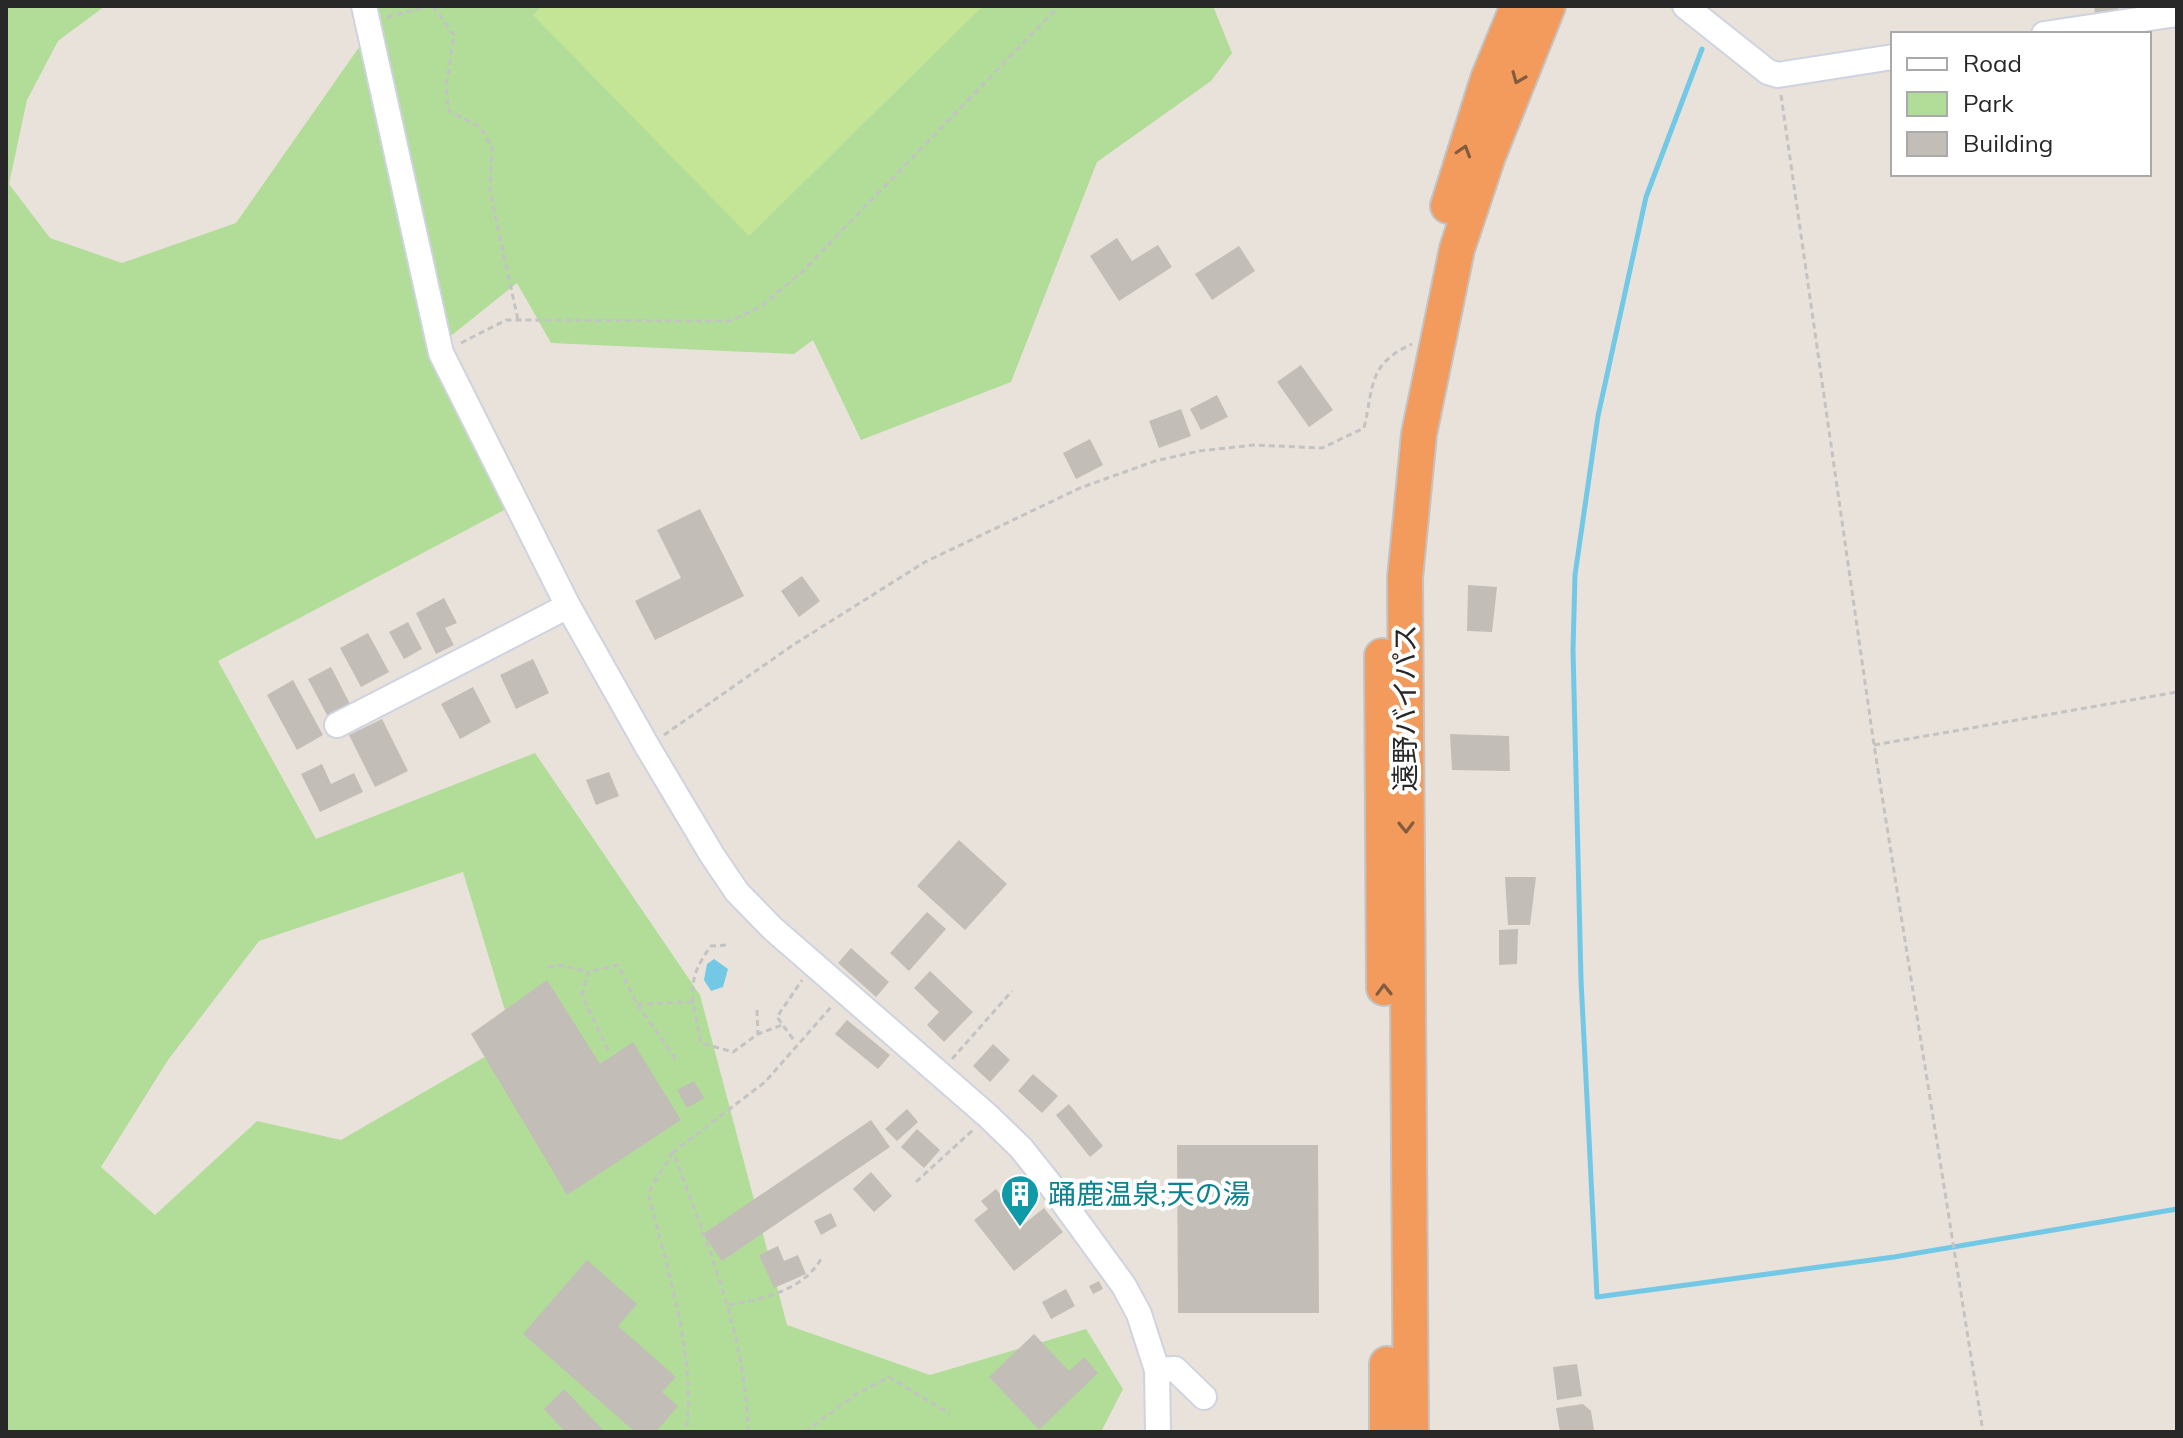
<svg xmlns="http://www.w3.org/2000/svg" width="2183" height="1438" font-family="Mulish,'Noto Sans JP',sans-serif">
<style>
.green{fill:#b1dd99;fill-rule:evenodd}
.pitch{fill:#c4e496}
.water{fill:#73c9e5}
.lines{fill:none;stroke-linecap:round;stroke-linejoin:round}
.stream{stroke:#73c9e5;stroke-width:5}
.building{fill:#c2bdb6}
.minor-casing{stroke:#cfd3e0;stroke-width:28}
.highway-casing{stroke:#c3c3c3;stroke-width:38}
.path{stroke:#c3c3c3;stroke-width:3;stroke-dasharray:6 4;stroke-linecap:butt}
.minor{stroke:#fff;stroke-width:24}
.highway{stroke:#f39b5c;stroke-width:34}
.oneway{stroke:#835c3f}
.labels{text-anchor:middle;stroke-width:8;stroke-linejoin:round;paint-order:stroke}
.street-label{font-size:28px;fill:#282828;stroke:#fff}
.culture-label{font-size:28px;fill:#0d838f;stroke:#fff;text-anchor:start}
</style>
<rect width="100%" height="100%" fill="#e9e2da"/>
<!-- green -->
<path class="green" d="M6 6H105L58 41 27 100 9 184 50 238 122 263 236 223 376 23 367 6H1213L1232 53 1211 81 1097 162 1011 382 861 440 813 340 794 354 551 343 517 283 432 351 508 508 218 661 316 839 535 753 700 995 787 1325 930 1375 1086 1329 1123 1389 1101 1432H6ZM463 872 514 1040 341 1140 257 1121 155 1215 101 1167 168 1060 259 941Z"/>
<!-- pitch -->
<polygon class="pitch" points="542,6 983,6 749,236 533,15"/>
<!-- water -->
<polygon class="water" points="714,959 728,969 723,987 711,991 704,980 707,964"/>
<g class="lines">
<!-- stream -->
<polyline class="stream" points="1702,49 1646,197 1598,416 1575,575 1573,650 1581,980 1597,1297 1894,1257 2177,1209"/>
</g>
<!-- building -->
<g class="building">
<polygon points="2094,6 2118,6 2119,15 2082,21 2081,16 2095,13"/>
<polygon points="1117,238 1132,261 1158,245 1172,267 1119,301 1090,256"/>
<polygon points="1239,246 1255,271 1212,300 1195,274"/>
<polygon points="1301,365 1333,410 1309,427 1277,382"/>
<polygon points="1217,395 1228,417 1201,430 1190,409"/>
<polygon points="1181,409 1191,436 1159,448 1149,421"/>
<polygon points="1090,439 1103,465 1076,479 1063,453"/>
<polygon points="700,509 744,596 655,640 635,601 681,578 657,530"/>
<polygon points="802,576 820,601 799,617 781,591"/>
<polygon points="1468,585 1497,587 1492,632 1467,631"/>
<polygon points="444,598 457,623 445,628 454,645 436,654 416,613"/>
<polygon points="408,622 422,649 404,659 389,632"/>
<polygon points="368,633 389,672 361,687 340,648"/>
<polygon points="533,659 549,693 516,709 500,675"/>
<polygon points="331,667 350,704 327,715 308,679"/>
<polygon points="293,680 323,735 297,750 267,695"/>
<polygon points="473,687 491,722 460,739 441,704"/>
<polygon points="382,719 408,771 375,787 349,735"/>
<polygon points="1450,734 1509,736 1510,771 1452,770"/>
<polygon points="322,764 331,784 354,773 363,792 320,812 301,774"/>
<polygon points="609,772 619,796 596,805 586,780"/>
<polygon points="959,840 1007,884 965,930 917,886"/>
<polygon points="1505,877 1536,877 1530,925 1508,925"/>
<polygon points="927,912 946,929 909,971 890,953"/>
<polygon points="1518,929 1517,964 1499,965 1499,930"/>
<polygon points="851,948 889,982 876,997 838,963"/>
<polygon points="930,971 973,1012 944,1042 927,1025 939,1012 914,988"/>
<polygon points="547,980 600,1064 633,1042 681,1120 567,1195 471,1034"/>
<polygon points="847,1020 890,1055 878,1069 835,1034"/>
<polygon points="993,1044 1010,1060 990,1082 973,1066"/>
<polygon points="1033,1074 1058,1096 1042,1113 1018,1091"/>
<polygon points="694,1081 704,1098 687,1108 677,1090"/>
<polygon points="1069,1104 1103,1146 1090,1157 1056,1115"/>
<polygon points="907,1109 918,1122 897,1141 885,1129"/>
<polygon points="871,1120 890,1147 722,1261 703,1234"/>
<polygon points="917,1129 940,1150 924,1168 901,1147"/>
<polygon points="1177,1145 1318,1145 1319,1313 1178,1313"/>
<polygon points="871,1172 892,1196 874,1212 853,1189"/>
<polygon points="996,1189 1024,1224 1044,1208 1063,1232 1014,1271 974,1220 988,1209 981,1201"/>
<polygon points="831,1213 837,1226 821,1235 814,1221"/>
<polygon points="778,1246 784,1261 798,1255 806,1274 774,1288 759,1255"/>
<polygon points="587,1260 637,1304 618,1326 676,1377 662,1392 678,1406 656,1432 635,1432 523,1334"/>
<polygon points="1099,1281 1103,1289 1093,1294 1089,1286"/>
<polygon points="1066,1289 1075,1306 1051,1319 1042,1302"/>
<polygon points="1034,1334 1069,1371 1084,1357 1098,1373 1039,1430 989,1377"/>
<polygon points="1577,1364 1582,1396 1557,1400 1553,1367"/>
<polygon points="564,1389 605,1432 565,1432 544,1409"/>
<polygon points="1583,1404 1591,1411 1594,1430 1560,1432 1556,1408"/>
</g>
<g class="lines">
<defs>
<g id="minor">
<polyline points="364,6 441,353 568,606 647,746 712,855 737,892 772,928 988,1116 1021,1148 1052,1187 1124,1286 1139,1314 1157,1370 1158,1432"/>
<polyline points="1685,6 1768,72 1778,75 1893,57"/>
<polyline points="2044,34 2177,14"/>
<polyline points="337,725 568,606"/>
<polyline points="1157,1370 1175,1369 1204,1397"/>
</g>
<g id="highway">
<polyline points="1448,206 1488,79 1518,6"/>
<polyline points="1382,656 1384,988"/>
<polyline points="1387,1432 1387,1364"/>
<polyline points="1411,1432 1405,578 1419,434 1457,249 1488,156 1548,6"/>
</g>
</defs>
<!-- minor casing -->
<use href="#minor" class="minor-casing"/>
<!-- highway casing -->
<use href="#highway" class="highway-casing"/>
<!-- path -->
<g class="path">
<polyline points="433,6 454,35 446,88 449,111 480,127 492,147 490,191 518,320"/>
<polyline points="387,17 430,6"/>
<polyline points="1781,95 1874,745 1983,1432"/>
<polyline points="461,343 506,320 730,321 760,307 801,273 1059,6"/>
<path d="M664 735 793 645 925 562 1080 488 1155 461 1199 451 1254 445 1322 448 1364 428C1374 385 1368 364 1412 344"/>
<polyline points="1874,745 2177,692"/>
<path d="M726 945 711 946C683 983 693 1000 701 1043L733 1052 758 1034 782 1025"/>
<polyline points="548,967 560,965 588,972"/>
<polyline points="637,1004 693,1002"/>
<polyline points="757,1010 758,1034"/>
<polyline points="793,1039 777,1017 802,980"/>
<polyline points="608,1050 582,995 588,972 618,965 637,1004 677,1061"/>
<polyline points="952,1059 1012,991"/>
<path d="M673 1152 648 1193C666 1264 697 1359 686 1432"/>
<polyline points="916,1182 974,1129"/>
<path d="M729 1305C763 1299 805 1290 822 1257"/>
<path d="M748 1432C746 1334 707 1244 673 1152L765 1082 831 1007"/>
<polyline points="805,1432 855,1395 889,1377 950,1414"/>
</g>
<!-- minor -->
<use href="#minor" class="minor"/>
<!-- highway -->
<use href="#highway" class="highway"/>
</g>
<!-- one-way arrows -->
<defs><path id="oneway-chevron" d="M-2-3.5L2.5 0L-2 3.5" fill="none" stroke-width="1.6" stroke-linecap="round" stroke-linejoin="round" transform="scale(2)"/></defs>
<g class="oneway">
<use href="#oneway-chevron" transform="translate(1518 78) rotate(112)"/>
<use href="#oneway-chevron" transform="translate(1464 151) rotate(-73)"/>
<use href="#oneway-chevron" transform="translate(1406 827) rotate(89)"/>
<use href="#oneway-chevron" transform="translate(1384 990) rotate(-91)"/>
</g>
<!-- icons -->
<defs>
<symbol id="building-pin" viewBox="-11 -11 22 30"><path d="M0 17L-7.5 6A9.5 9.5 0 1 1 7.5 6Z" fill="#0f9aa8" stroke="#fff"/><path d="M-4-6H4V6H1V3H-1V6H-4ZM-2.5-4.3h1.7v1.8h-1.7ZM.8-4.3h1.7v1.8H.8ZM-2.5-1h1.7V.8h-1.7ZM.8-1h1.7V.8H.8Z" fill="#fff"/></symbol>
</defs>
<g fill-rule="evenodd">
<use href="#building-pin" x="998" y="1172" width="44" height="60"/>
</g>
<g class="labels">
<!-- street labels -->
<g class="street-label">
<text transform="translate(1405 708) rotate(-90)" y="10">遠野バイパス</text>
</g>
<!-- culture labels -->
<g class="culture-label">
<text x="1048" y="1204">踊鹿温泉;天の湯</text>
</g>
</g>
<!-- border -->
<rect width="2183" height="1438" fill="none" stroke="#282828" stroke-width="16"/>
<!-- legend -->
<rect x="1891" y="32" width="260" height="144" fill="#ffffff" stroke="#a9a9a9" stroke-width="2"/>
<rect x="1907" y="58" width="40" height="12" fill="#ffffff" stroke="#a9a9a9" stroke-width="2"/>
<text x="1963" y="72" font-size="24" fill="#282828">Road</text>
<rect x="1907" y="92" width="40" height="24" fill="#b1dd99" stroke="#a9a9a9" stroke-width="2"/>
<text x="1963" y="112" font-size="24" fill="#282828">Park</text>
<rect x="1907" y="132" width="40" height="24" fill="#c2bdb6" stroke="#a9a9a9" stroke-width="2"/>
<text x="1963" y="152" font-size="24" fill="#282828">Building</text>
</svg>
